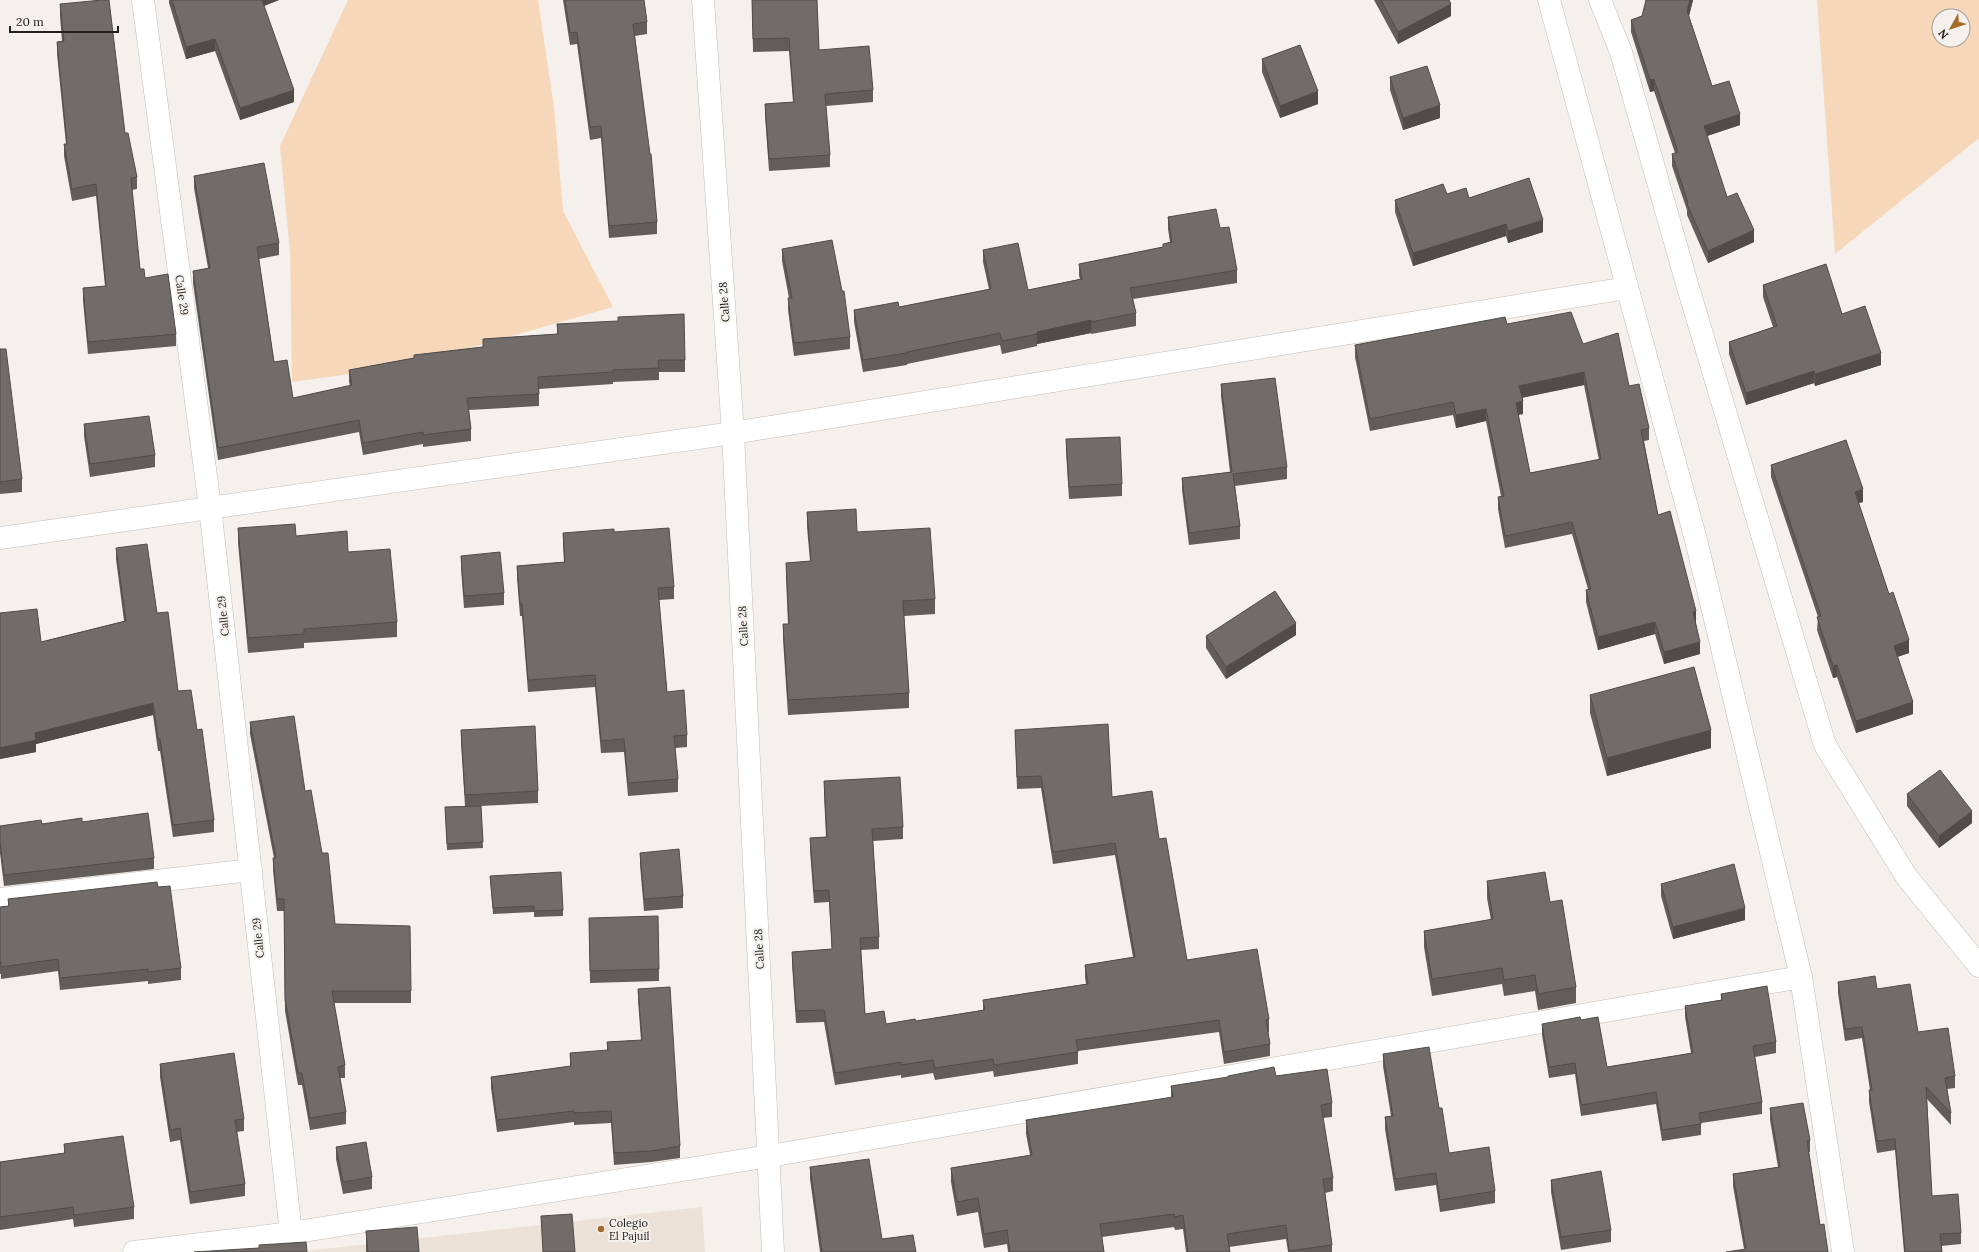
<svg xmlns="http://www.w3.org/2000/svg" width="1979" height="1252" font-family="Lora,serif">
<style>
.built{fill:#ece1d7}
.green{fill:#f7d7ba;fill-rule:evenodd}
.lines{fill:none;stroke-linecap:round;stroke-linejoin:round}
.minor-casing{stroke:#c1bcb8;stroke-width:23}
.minor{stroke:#fff;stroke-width:22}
.wall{fill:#615d5a;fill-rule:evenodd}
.shaded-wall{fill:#4f4c4a}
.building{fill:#716c69;stroke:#4f4c4a;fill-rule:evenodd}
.poi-dot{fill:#a4692b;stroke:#f5f0eb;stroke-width:1.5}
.labels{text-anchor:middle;stroke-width:4;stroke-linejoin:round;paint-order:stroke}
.street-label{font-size:11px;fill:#22201f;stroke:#f5f0eb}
.poi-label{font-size:11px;fill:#22201f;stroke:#f5f0eb;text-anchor:start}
</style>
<rect width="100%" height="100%" fill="#f5f0eb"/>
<!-- built -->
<polygon class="built" points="702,1207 705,1252 296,1252"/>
<!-- green -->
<g class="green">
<polygon points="348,0 538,0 554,107 563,211 613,307 403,367 292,382 290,253 280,146"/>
<path d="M1817 0H1979V138L1835 254ZM1939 16H1963V40H1939Z"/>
</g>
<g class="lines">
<defs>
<g id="minor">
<polyline points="143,0 210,507 291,1233"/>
<polyline points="703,0 733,433 773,1252"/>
<polyline points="1549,0 1696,540 1801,977 1843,1252"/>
<polyline points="1600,0 1621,52 1687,284 1825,745 1906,876 1979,966"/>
<polyline points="0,538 733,433 1627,288"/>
<polyline points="0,899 251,870"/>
<polyline points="134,1252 291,1233 770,1156 1801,977"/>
</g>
</defs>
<!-- minor casing -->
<use href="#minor" class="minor-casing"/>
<!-- minor -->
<use href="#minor" class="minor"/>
</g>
<!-- wall -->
<g class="wall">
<polygon points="169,0 279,0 264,6 294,102 240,120 215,51 186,59 169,3"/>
<polygon points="563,0 644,0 647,22 647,34 635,36 657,222 657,234 609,238 601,138 590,140 577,44 570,45"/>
<polygon points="752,0 817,0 819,50 873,90 873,102 826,106 830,155 830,167 769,171 765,116 765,104 793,102 789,51 753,52"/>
<polygon points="1374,0 1449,0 1451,16 1398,44"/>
<polygon points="1646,0 1693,0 1689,16 1712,86 1740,125 1707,136 1727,197 1754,242 1708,263 1687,215 1687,210 1672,166 1672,154 1675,153 1654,91 1650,92 1631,32 1631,20 1642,16"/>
<polygon points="60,4 125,133 137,177 137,189 132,190 140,269 176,334 176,346 88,354 83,301 83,288 105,286 96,196 72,201 64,156 64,144 66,144 57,54 57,42 62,41 60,16"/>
<polygon points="1262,59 1318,104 1280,118 1262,72"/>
<polygon points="1390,77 1440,118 1403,130 1390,90"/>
<polygon points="194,176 279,243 279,255 259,259 274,362 293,398 350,386 349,382 349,370 414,358 414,355 483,347 483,339 557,334 557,324 685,360 685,372 659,372 659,380 613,382 613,384 539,389 539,406 469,410 471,429 471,441 423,447 423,444 363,455 359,432 218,460 193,283 193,271 208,268 194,188"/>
<polygon points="1447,194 1543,232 1508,243 1506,236 1413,266 1395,212 1395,200"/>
<polygon points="1168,217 1220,228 1237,270 1237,283 1133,299 1136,313 1136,326 1091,334 1091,333 1037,344 1037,346 1002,354 1000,345 907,364 907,365 863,372 854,322 854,310 899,307 989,289 983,262 983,250 1028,290 1080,279 1079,276 1079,264 1163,247 1163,244 1170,242 1168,229"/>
<polygon points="782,249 850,337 850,349 794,356 788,310 788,298 789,298 782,261"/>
<polygon points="1763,285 1842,314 1881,365 1815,386 1814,383 1746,405 1729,354 1729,342 1773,327 1763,297"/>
<path d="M1507 324 1583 344 1629 386 1649 428V440L1644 441 1658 515 1696 623V624L1700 654 1664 664 1655 634 1598 650 1586 602V590L1588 589 1572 534 1505 548 1498 509V497L1501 496 1486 421 1456 428 1453 415 1370 431 1355 357V345ZM1584 385 1599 460 1530 473 1518 415 1523 414 1522 398Z"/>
<polygon points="0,349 22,479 22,492 0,494"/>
<polygon points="1221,384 1287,467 1287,479 1235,486 1240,526 1240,539 1189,545 1182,490 1182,478 1230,472 1221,396"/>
<polygon points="84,424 155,455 155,467 90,477 84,436"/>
<polygon points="1066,439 1122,484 1122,496 1069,499 1066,451"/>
<polygon points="1771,465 1863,502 1858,503 1909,653 1897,657 1913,714 1856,733 1837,677 1833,678 1817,630 1818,617 1771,477"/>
<polygon points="807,512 857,532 935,599 935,614 904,616 909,693 909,708 788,715 783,639 783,624 788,624 786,577 786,563 810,561 807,527"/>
<polygon points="238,528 296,536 348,552 397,622 397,637 304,643 304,648 248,653 238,543"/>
<polygon points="614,532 674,587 674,599 659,600 667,692 687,735 687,747 675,748 678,779 678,792 628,796 624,752 601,753 595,687 528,692 522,616 520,616 517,578 517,566 564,562 563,545 563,533"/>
<polygon points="116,548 157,613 178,691 197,730 214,820 214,832 173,837 160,751 158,751 153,715 36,744 36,752 0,759 0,613 41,642 124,621 116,559"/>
<polygon points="461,556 504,593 504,605 464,608 461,568"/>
<polygon points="1296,635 1226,679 1206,648 1206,636"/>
<polygon points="1590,695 1711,748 1607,776 1590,713"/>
<polygon points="250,722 305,791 335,924 411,991 411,1003 334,1003 345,1065 345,1078 340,1078 346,1112 346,1124 310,1130 302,1085 298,1085 285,1011 284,911 277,911 273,870 273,858 274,858 250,734"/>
<polygon points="461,730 538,791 538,803 481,806 483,848 447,850 445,807 465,806 461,742"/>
<polygon points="1015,730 1112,797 1159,839 1187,960 1269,1019 1269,1032 1268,1032 1270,1044 1270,1056 1224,1064 1219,1032 1078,1051 1078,1064 994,1077 993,1071 935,1080 933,1073 901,1078 901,1075 835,1085 824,1022 796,1023 792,964 792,952 832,949 829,902 814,903 810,850 810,838 826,837 824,794 824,781 903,827 903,839 873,841 879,937 879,949 861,950 865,1014 886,1024 916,1021 983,1010 983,1000 1086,984 1085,977 1085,965 1133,957 1115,855 1053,864 1041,788 1017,789"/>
<polygon points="1907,794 1972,823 1939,848 1907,806"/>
<polygon points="82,822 154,858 154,869 4,886 0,853 0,826"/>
<polygon points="640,853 683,896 683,908 644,911 640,865"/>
<polygon points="490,876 563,910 563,916 534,917 534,912 493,914"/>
<polygon points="1487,881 1550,902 1576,987 1576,1003 1538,1010 1535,991 1504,996 1502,984 1432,996 1424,947 1424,931 1491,920 1487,898"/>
<polygon points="1661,884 1745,920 1673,939 1661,896"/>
<polygon points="158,887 181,968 181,980 148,984 148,981 60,990 58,971 1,979 1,974 0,974 0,907 8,906 8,899"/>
<polygon points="589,918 659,969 659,981 590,983"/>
<polygon points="1838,982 1877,989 1918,1032 1955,1076 1955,1088 1947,1089 1951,1113 1951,1125 1927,1099 1932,1196 1961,1233 1961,1244 1941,1246 1942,1252 1904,1252 1895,1150 1877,1153 1869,1102 1869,1090 1870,1090 1862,1038 1845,1041 1838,993"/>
<polygon points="638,989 680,1146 680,1158 651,1162 614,1165 611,1123 574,1125 574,1122 497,1132 491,1088 491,1077 570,1066 570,1053 607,1051 607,1042 641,1040 638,1000"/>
<polygon points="1721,994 1776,1042 1776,1053 1755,1057 1762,1102 1762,1114 1701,1123 1701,1135 1662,1141 1656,1104 1581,1116 1575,1074 1549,1078 1542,1035 1542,1024 1607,1067 1691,1053 1685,1017 1685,1006 1721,1000"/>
<polygon points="1383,1054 1439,1108 1449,1153 1495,1191 1495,1203 1440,1212 1436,1185 1395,1191 1385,1129 1385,1117 1391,1116 1383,1066"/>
<polygon points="160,1064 244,1119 244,1131 236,1132 245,1184 245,1196 190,1204 180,1140 170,1142 160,1077"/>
<polygon points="1276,1076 1332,1103 1332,1117 1323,1118 1333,1178 1333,1191 1325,1193 1332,1245 1332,1252 1288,1252 1286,1239 1229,1247 1230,1252 1186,1252 1183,1229 1175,1230 1174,1227 1102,1237 1104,1252 1008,1252 1007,1244 984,1248 978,1212 957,1216 951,1182 951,1168 1030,1155 1026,1134 1026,1120 1171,1098 1171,1086"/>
<polygon points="1770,1108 1810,1140 1810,1152 1809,1152 1820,1225 1744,1249 1733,1186 1733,1174 1778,1167 1770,1120"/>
<polygon points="64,1144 134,1207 134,1219 74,1227 73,1219 0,1230 0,1162 64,1153"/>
<polygon points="336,1147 372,1177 372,1189 343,1194 336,1159"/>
<polygon points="810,1167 882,1239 916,1252 820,1252 810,1179"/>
<polygon points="1551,1180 1611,1230 1611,1242 1561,1250 1551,1192"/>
<polygon points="366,1231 419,1252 366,1252"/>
</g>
<!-- shaded-wall -->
<g class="shaded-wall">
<polygon points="261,0 279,0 261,7"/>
<polygon points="1690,0 1693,0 1687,23 1687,11"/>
<polygon points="1451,4 1451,16 1398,44 1398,32"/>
<polygon points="215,39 215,51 186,59 186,47"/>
<polygon points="1654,79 1654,91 1650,92 1650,80"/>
<polygon points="294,90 294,102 240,120 240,108"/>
<polygon points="1318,91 1318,104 1280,118 1280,106"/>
<polygon points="1440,105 1440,118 1403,130 1403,118"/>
<polygon points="1740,114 1740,125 1704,137 1704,126"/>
<polygon points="1543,220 1543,232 1508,243 1508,231"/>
<polygon points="1506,224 1506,236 1413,266 1413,253"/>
<polygon points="1754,230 1754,242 1708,263 1708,251"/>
<polygon points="1091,320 1091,333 1037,344 1037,332"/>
<polygon points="1881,353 1881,365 1815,386 1815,374"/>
<polygon points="1814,371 1814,383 1746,405 1746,393"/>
<polygon points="1584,372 1584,385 1519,398 1519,386"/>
<polygon points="1523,401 1523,414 1516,415 1516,403"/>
<polygon points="1486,409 1486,421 1456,428 1456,415"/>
<polygon points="1863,489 1863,502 1855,504 1855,492"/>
<polygon points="1696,611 1696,623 1693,624 1693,612"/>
<polygon points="1655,622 1655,634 1598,650 1598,637"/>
<polygon points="1296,623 1296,635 1226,679 1226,667"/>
<polygon points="1909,640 1909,653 1894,658 1894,646"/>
<polygon points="1700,642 1700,654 1664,664 1664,652"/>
<polygon points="1837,665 1837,677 1833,678 1833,666"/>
<polygon points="1913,702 1913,714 1856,733 1856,721"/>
<polygon points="153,703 153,715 36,744 36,752 0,759 0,748 35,733"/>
<polygon points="1711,730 1711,748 1607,776 1607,758"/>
<polygon points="1972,811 1972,823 1939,848 1939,836"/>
<polygon points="1745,908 1745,920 1673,939 1673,927"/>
</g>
<!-- building -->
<g class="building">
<polygon points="102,0 109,0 125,133 128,133 137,177 131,178 140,269 144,269 145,278 168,274 176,334 88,342 83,288 106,286 96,184 72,189 64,144 67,144 57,42 64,41 60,4"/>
<polygon points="172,0 262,0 294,90 240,108 215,39 186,47"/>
<polygon points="565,0 644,0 647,22 633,24 650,154 651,154 657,222 609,226 601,126 590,127 577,32 570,33"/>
<polygon points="752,0 817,0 819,50 869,46 873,90 825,94 830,155 769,159 765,104 794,102 789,38 753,39"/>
<polygon points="1381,0 1449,0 1451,4 1398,32"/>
<polygon points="1646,0 1690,0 1687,11 1712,86 1729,81 1740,114 1704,126 1727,197 1737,193 1754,230 1708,251 1687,204 1688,203 1672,154 1678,152 1654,79 1650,80 1631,20 1642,16"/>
<polygon points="1300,45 1318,91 1280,106 1262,59"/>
<polygon points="1427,66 1440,105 1403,118 1390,77"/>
<polygon points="264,163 279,243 257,247 274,362 287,360 293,398 352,385 349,370 414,358 414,355 483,347 483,339 558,334 557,324 618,321 618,317 684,314 685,360 658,360 659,368 613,370 613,372 538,377 539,394 467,398 471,429 423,435 423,432 363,443 359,420 218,448 193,271 210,268 194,176"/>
<polygon points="1529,178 1543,220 1508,231 1506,224 1413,253 1395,200 1443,184 1447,194 1466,188 1469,198"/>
<polygon points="1216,209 1220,228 1229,227 1237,270 1130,288 1136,313 1091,322 1091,320 1037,332 1037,334 1002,341 1000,333 907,352 907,353 863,360 854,310 898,302 899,307 991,289 983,250 1018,243 1028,290 1082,279 1079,264 1163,247 1163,244 1172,242 1168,217"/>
<polygon points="832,240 842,291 844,291 850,337 794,343 788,298 792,298 782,249"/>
<polygon points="1826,264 1842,314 1865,306 1881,353 1815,374 1814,371 1746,393 1729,342 1777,326 1763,285"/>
<path d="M1571 312 1583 344 1618 333 1629 386 1639 384 1649 428 1641 430 1658 515 1670 511 1696 611 1693 612 1700 642 1664 652 1655 622 1598 637 1586 590 1591 589 1572 522 1505 536 1498 497 1504 496 1486 409 1456 415 1453 402 1370 419 1355 345 1505 317 1507 324ZM1584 372 1601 459 1530 473 1516 403 1523 401 1519 386Z"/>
<polygon points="0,349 6,349 22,479 0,482"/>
<polygon points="1275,378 1287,467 1233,474 1240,526 1189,533 1182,478 1232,472 1221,384"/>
<polygon points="149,416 155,455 90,464 84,424"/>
<polygon points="1120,437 1122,484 1069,487 1066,439"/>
<polygon points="1846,440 1863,489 1855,492 1889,594 1893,592 1909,640 1894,646 1913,702 1856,721 1837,665 1833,666 1817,617 1821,616 1771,465"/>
<polygon points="856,509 857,532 930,528 935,599 903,601 909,693 788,700 783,624 789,624 786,563 811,561 807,512"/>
<polygon points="295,524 296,536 347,531 348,552 390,549 397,622 304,629 304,634 248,638 238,528"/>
<polygon points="669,528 674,587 658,588 667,692 684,690 687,735 674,736 678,779 628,783 624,739 601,741 595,675 528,680 522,604 520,604 517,566 565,562 563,533 614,529 614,532"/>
<polygon points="147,544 157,613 168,612 178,691 191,690 197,730 202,729 214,820 173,825 160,739 158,739 153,703 35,733 36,740 0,748 0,613 37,609 41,642 126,621 116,548"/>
<polygon points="500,552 504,593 464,596 461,556"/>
<polygon points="1275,591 1296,623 1226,667 1206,636"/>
<polygon points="1694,667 1711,730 1607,758 1590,695"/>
<polygon points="294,716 305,791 311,790 322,853 328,853 335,924 410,926 411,991 332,991 345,1065 338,1067 346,1112 310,1118 302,1073 298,1073 285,999 284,899 277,899 273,858 276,858 250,722"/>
<polygon points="1108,724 1112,797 1152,791 1159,839 1166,838 1187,960 1257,949 1269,1019 1266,1020 1270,1044 1224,1052 1219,1020 1076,1040 1078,1052 994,1065 993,1059 935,1068 933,1060 901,1065 901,1062 835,1073 824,1010 796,1011 792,952 832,949 829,890 814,891 810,838 827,837 824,781 900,777 903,827 872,829 879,937 860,938 865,1014 884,1011 886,1024 915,1019 916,1021 985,1010 983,1000 1088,984 1085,965 1135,957 1115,843 1053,852 1041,776 1017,777 1015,730"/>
<polygon points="535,726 538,791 465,795 461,730"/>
<polygon points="1940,770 1972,811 1939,836 1907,794"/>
<polygon points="481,806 483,842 447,844 445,807"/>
<polygon points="148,813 154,858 4,875 0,842 0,826 41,820 42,824 82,818 82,822"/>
<polygon points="679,849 683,896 644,899 640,853"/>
<polygon points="1734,864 1745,908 1673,927 1661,884"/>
<polygon points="561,872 563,910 534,911 534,906 493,908 490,876"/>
<polygon points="1545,872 1550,902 1562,900 1576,987 1538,994 1535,975 1504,980 1502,968 1432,979 1424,931 1493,919 1487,881"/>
<polygon points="157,882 158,887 170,886 181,968 148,972 148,969 60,978 58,959 1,967 1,962 0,963 0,907 9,906 8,899"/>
<polygon points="658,916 659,969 590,971 589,918"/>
<polygon points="1875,976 1877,989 1910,984 1918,1032 1948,1028 1955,1076 1945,1078 1951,1113 1926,1087 1932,1196 1958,1194 1961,1233 1940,1234 1942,1252 1905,1252 1895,1139 1877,1141 1869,1090 1872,1090 1862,1027 1845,1029 1838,982"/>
<polygon points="1767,986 1776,1042 1753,1046 1762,1102 1699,1113 1701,1124 1662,1130 1656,1092 1581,1105 1575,1063 1549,1067 1542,1024 1580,1017 1581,1020 1598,1017 1607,1067 1693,1053 1685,1006 1722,1000 1721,994"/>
<polygon points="670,987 680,1146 651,1151 614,1153 611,1111 574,1113 574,1111 497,1120 491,1077 571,1066 570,1053 608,1050 607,1042 642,1040 638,989"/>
<polygon points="1429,1047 1439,1108 1442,1108 1449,1153 1489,1147 1495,1191 1440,1200 1436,1173 1395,1179 1385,1117 1393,1116 1383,1054"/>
<polygon points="234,1053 244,1119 235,1120 245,1184 190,1192 180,1128 170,1130 160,1064"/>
<polygon points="1274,1067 1276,1076 1327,1069 1332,1103 1321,1105 1333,1178 1323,1179 1332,1245 1289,1251 1286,1225 1227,1234 1230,1252 1188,1252 1183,1215 1175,1217 1174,1214 1100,1224 1104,1252 1010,1252 1007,1230 984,1234 978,1198 957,1202 951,1168 1032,1155 1026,1120 1173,1097 1171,1086 1228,1077 1228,1076"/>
<polygon points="1803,1103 1810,1140 1807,1141 1820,1225 1824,1224 1828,1252 1726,1252 1746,1249 1733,1174 1780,1167 1770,1108"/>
<polygon points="123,1136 134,1207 74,1215 73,1207 0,1217 0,1162 65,1153 64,1144"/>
<polygon points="366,1142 372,1177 343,1182 336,1147"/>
<polygon points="869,1159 882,1239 913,1235 916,1252 822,1252 810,1167"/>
<polygon points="1601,1171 1611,1230 1561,1237 1551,1180"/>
<polygon points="572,1214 575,1252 543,1252 541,1216"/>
<polygon points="417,1227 419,1252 368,1252 366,1231"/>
<polygon points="306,1242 307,1252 194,1252 259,1248 259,1245"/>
</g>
<!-- markers -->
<circle class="poi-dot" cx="601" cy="1229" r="4"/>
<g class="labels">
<!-- street labels -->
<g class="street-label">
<text transform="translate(182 295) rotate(82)" y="4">Calle 29</text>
<text transform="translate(724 302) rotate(-94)" y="4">Calle 28</text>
<text transform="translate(223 616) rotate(-96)" y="4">Calle 29</text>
<text transform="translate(743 626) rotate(-93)" y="4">Calle 28</text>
<text transform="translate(258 938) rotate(-96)" y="4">Calle 29</text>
<text transform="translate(759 949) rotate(-93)" y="4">Calle 28</text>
</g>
<!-- poi labels -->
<g class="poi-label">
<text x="609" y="1227">Colegio<tspan x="609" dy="13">El Pajuil</tspan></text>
</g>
</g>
<!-- north arrow -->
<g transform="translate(1951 28) rotate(231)"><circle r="19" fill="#f5f0eb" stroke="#a19d99"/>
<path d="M0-3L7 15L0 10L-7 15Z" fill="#a4692b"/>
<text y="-6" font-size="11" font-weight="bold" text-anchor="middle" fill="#22201f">N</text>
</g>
<!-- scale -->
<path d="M10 26v6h108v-6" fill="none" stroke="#22201f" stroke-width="2"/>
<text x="16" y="26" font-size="12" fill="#22201f" stroke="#f5f0eb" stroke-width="3" paint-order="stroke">20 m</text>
</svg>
